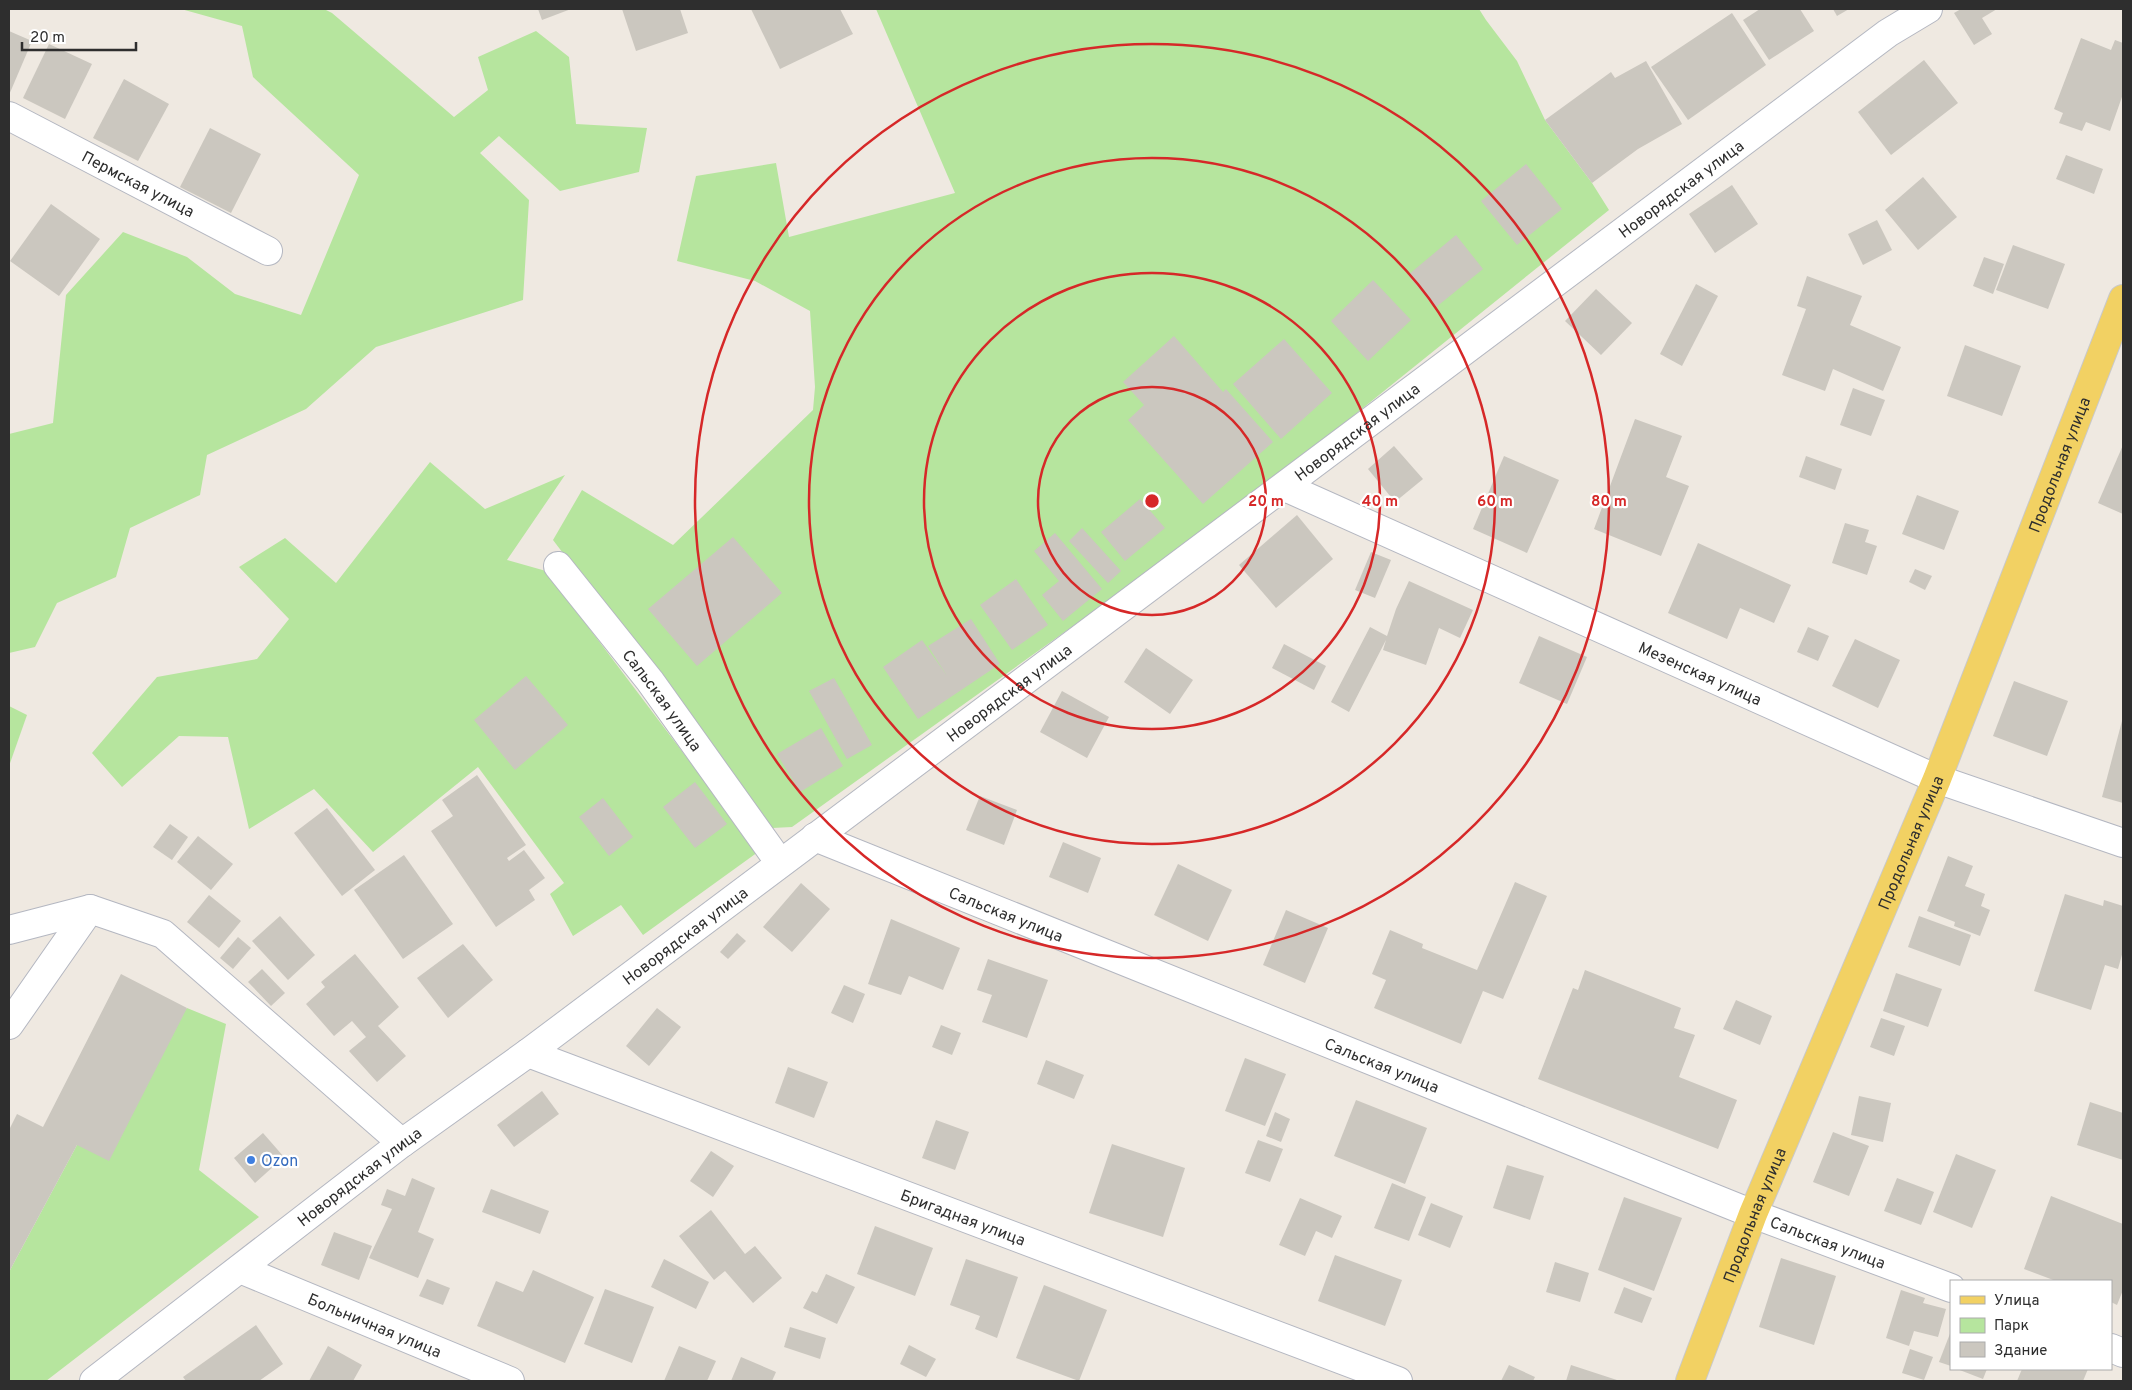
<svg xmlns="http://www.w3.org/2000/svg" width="2132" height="1390" font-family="Overpass,sans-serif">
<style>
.green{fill:#b6e59e}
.building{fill:#cbc7bf}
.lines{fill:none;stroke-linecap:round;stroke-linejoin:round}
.minor-casing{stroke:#b4b7c1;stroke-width:30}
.major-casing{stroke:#c9c9c9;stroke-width:30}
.minor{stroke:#fff;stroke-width:28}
.major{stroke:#f2d163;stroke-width:28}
.ring{fill:none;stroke:#d62828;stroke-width:2.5}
.shop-dot{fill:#3f7fe0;stroke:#fff;stroke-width:2}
.labels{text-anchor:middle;stroke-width:4.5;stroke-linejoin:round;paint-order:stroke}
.street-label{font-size:16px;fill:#2e2e2e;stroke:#fff}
.shop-label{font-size:16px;fill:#366cbe;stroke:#fff;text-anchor:start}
.centre{fill:#d62828;stroke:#fff;stroke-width:2.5}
.ring-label{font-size:15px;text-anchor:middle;font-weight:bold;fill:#d62828;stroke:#fff;stroke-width:4.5;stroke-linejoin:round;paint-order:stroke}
</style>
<rect width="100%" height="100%" fill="#efe9e1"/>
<!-- green -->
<g class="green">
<polygon points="181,9 324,9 332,13 454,117 488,90 478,57 536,31 569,57 576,124 647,128 639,172 560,191 499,136 480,153 529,200 523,300 376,347 306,409 207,455 200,495 130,528 116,577 57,603 35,647 9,653 9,434 53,423 66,295 123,232 187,257 235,294 301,315 359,175 253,77 242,26"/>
<polygon points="876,9 1479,9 1486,20 1517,61 1545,120 1592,183 1609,210 1241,506 792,827 772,828 553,540 582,490 673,545 813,410 815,387 810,311 755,281 677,261 696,176 776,163 789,237 955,193"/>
<polygon points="430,462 485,509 565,475 507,560 546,571 758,852 643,935 621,905 573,936 550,894 564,883 478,767 373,852 314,789 249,829 228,737 179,736 122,787 92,753 157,677 257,659 289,619 239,567 285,538 336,583"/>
<polygon points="9,706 27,715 9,766"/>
<polygon points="187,1008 226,1024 199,1170 259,1217 46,1381 9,1381 9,1272 77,1145"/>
</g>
<!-- building -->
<g class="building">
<polygon points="538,9 571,9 542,20"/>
<polygon points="622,9 680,9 688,33 636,51"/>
<polygon points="751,9 840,9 853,34 780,69"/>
<polygon points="1760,9 1800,9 1814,31 1769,60 1743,20"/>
<polygon points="1833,9 1849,9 1837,16"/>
<polygon points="1961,9 1997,9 1982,18 1992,34 1974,45 1954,13"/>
<polygon points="1732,13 1766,65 1688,120 1651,67"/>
<polygon points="9,31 32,41 9,95"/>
<polygon points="2081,38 2111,50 2115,40 2123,43 2123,94 2110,131 2086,122 2082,131 2059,123 2063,113 2054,109"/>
<polygon points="49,44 92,64 65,119 23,98"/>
<polygon points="1924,60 1958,103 1891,155 1858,112"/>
<polygon points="1646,61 1682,124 1638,149 1592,183 1545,120 1611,72 1615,78"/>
<polygon points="124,79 169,104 138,161 93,138"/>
<polygon points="210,128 261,154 231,213 180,187"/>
<polygon points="2066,155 2103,169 2094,194 2056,179"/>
<polygon points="1526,164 1562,209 1517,245 1481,201"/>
<polygon points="1923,177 1957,217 1918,250 1885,210"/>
<polygon points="1732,185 1758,224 1715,253 1689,214"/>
<polygon points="51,204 100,239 59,296 10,261"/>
<polygon points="1877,220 1892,250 1863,265 1848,234"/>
<polygon points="1456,235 1483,269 1435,308 1408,275"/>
<polygon points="2013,245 2065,264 2048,309 1996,290"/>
<polygon points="1984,257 2004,264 1993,294 1973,286"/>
<polygon points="1807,276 1862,296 1850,325 1901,347 1883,391 1833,369 1825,391 1782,375 1806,309 1797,306"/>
<polygon points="1373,280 1411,320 1368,361 1331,321"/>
<polygon points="1696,284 1718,296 1682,366 1660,354"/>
<polygon points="1596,289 1632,323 1601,355 1565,321"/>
<polygon points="1174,336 1223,392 1226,389 1273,442 1203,504 1128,420 1144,405 1123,382"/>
<polygon points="1284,339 1332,393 1281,439 1233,384"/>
<polygon points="1965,345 2021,366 2002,416 1947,396"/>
<polygon points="1853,388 1885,400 1871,436 1840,425"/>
<polygon points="1635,419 1682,436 1666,477 1689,486 1661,556 1594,529"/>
<polygon points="2123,445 2123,514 2098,503"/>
<polygon points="1394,446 1423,479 1395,502 1368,469"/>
<polygon points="1504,456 1559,480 1527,553 1473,529"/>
<polygon points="1806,456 1842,469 1835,490 1799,477"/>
<polygon points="1917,495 1959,511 1944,550 1902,534"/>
<polygon points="1140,499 1165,528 1125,561 1101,532"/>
<polygon points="1297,515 1333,559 1276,608 1239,565"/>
<polygon points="1845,523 1869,530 1865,542 1877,546 1867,575 1832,563"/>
<polygon points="1082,528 1121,571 1108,583 1069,541"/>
<polygon points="1055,533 1102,589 1063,621 1042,595 1059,581 1034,551"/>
<polygon points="733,537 782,593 697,666 648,609"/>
<polygon points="1698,543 1791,585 1774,623 1740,608 1727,639 1668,613"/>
<polygon points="1371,552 1391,560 1375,598 1355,590"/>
<polygon points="1915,569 1932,576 1925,590 1909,582"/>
<polygon points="1016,579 1048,625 1012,650 980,605"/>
<polygon points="1409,581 1473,610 1460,638 1439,628 1426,665 1383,650 1386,640 1349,712 1331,702 1370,627 1387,636 1396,609"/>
<polygon points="971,619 1000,664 918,719 883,667 922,640 947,676 928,646"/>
<polygon points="1808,627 1829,636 1818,661 1797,652"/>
<polygon points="1539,636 1587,657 1567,704 1519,683"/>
<polygon points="1855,639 1900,660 1878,708 1832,686"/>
<polygon points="1284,644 1326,666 1314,690 1272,668"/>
<polygon points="1146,648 1193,680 1170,714 1124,682"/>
<polygon points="526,676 568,725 515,770 474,720"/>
<polygon points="834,678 872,745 847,759 809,691"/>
<polygon points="2014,681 2068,701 2047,756 1993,736"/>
<polygon points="1062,691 1109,717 1087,758 1040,732"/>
<polygon points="2123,717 2123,803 2102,797"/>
<polygon points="821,728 843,766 800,792 777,754"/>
<polygon points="477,775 526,845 507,858 509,861 524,850 545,878 529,890 535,900 496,927 431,831 453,816 442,800"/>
<polygon points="695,782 727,824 695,848 663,807"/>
<polygon points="980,796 1017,810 1004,845 966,830"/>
<polygon points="603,798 633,837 609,856 579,817"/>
<polygon points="327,808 375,870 342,896 294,833"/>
<polygon points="170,824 188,837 172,860 153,847"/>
<polygon points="198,836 233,864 211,890 177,862"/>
<polygon points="1063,842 1101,858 1088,893 1049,877"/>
<polygon points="404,855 453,924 403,959 354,890"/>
<polygon points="1948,856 1973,866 1965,886 1985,894 1981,906 1990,910 1980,936 1954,926 1955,922 1927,911"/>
<polygon points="1178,864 1232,890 1208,941 1154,915"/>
<polygon points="1515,882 1547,896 1503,999 1483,991 1461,1044 1374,1008 1386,980 1372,974 1390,930 1423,944 1422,948 1477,970"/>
<polygon points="801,883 830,909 792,952 763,927"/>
<polygon points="2065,894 2103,906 2104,900 2123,906 2123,951 2118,969 2105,965 2091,1010 2034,991"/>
<polygon points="209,895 241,921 219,948 187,922"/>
<polygon points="1286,910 1328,928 1305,983 1263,965"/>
<polygon points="280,916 315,955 288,980 252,941"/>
<polygon points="1919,916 1971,935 1960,966 1908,947"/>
<polygon points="891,919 960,948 943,990 909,976 901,995 868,984"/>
<polygon points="737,933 746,941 728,959 720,952"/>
<polygon points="238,937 251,948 233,969 220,958"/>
<polygon points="463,944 493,980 448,1018 417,978"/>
<polygon points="355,954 399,1007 378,1026 406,1056 377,1082 349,1051 366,1037 352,1021 334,1036 306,1004 325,987 321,982"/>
<polygon points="988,959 1048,980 1027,1038 982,1022 992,995 977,990"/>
<polygon points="262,969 285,993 271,1006 248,982"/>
<polygon points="1585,970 1681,1008 1674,1028 1695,1035 1679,1077 1737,1100 1718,1149 1538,1079 1573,988 1578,990"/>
<polygon points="1896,973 1942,989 1928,1027 1883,1011"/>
<polygon points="121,974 187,1008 109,1161 77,1145 9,1272 9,1130 17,1114 43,1127"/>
<polygon points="844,985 865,994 853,1023 831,1013"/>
<polygon points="1736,1000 1772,1016 1760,1045 1723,1029"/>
<polygon points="657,1008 681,1027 649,1066 626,1046"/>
<polygon points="1881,1018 1905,1026 1894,1056 1870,1047"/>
<polygon points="941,1025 961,1033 952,1055 932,1047"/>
<polygon points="1245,1058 1286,1074 1265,1126 1225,1111"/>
<polygon points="1046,1060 1084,1075 1074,1099 1037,1084"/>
<polygon points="788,1067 828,1082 814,1118 775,1103"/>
<polygon points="542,1091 559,1114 514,1147 497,1125"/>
<polygon points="1859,1096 1891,1103 1883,1142 1851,1135"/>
<polygon points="1356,1100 1427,1128 1405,1184 1334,1156"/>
<polygon points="2090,1102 2123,1113 2123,1160 2077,1145"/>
<polygon points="1275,1112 1290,1119 1281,1142 1266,1136"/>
<polygon points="936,1120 969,1132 955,1170 922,1158"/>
<polygon points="1833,1132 1869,1146 1849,1196 1813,1182"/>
<polygon points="263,1133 284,1157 255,1183 234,1158"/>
<polygon points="1258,1140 1283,1149 1270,1182 1245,1173"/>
<polygon points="1112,1144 1185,1168 1163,1237 1089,1213"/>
<polygon points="711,1151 734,1166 713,1197 690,1181"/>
<polygon points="1956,1154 1996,1170 1972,1228 1933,1212"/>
<polygon points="1507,1165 1544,1176 1530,1220 1493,1208"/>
<polygon points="412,1178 435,1188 418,1232 434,1239 418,1278 369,1258 392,1209 381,1205 387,1189 405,1196"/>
<polygon points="1897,1178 1934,1192 1921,1225 1884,1211"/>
<polygon points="1392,1183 1426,1197 1409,1241 1374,1228"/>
<polygon points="491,1189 549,1211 540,1234 482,1212"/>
<polygon points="2051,1196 2123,1224 2123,1290 2117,1305 2111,1302 2111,1281 2056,1281 2024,1269"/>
<polygon points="1624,1197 1682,1218 1654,1291 1598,1270"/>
<polygon points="1300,1198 1342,1216 1332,1238 1316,1231 1305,1256 1279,1245"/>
<polygon points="1431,1203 1463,1216 1450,1248 1418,1235"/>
<polygon points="711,1210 745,1254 755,1246 782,1278 753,1303 725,1271 714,1280 679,1236"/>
<polygon points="875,1226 933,1248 915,1296 857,1274"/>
<polygon points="334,1232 372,1246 359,1280 321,1265"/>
<polygon points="1335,1255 1402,1280 1385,1326 1318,1301"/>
<polygon points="1781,1258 1836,1276 1814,1345 1759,1327"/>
<polygon points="664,1259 709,1282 696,1309 651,1287"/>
<polygon points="966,1259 1018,1277 997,1338 975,1329 980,1316 950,1305"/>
<polygon points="1555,1262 1589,1273 1580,1302 1546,1292"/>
<polygon points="533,1270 594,1297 565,1363 477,1326 496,1281 523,1292"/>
<polygon points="826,1274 855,1287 837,1324 803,1308 812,1291 817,1293"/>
<polygon points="427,1279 450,1288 443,1305 419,1296"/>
<polygon points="1044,1285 1107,1310 1079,1381 1016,1358"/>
<polygon points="1624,1287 1652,1298 1642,1323 1614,1313"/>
<polygon points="605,1289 654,1307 632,1363 584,1344"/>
<polygon points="1901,1290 1925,1298 1923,1303 1946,1309 1938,1337 1914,1331 1909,1346 1886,1338"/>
<polygon points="256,1325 283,1364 259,1381 186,1381 183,1377"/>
<polygon points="790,1327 826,1338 820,1359 784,1347"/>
<polygon points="1951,1331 1951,1366 1939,1362"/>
<polygon points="909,1345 936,1359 926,1377 900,1364"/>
<polygon points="328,1346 362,1365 353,1381 309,1381"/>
<polygon points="679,1346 716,1361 707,1381 664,1381"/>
<polygon points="1910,1349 1933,1357 1924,1380 1902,1373"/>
<polygon points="741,1357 776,1372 772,1381 731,1381"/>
<polygon points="1509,1365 1535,1377 1533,1381 1501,1381"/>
<polygon points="1571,1365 1620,1381 1566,1381"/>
<polygon points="1957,1369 1987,1369 1983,1379"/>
<polygon points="2022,1369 2088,1369 2083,1381 2017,1381"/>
</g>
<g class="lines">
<defs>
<g id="minor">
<path id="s1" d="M9 116 268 251"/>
<path id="s2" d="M1285 487 1937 779 2123 843"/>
<path id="s3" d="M558 566 650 681 780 863"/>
<path id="s4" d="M815 837 1753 1214 1951 1288"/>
<polyline points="9,930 90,909"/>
<polyline points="9,1025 90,909 163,934 402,1143"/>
<path id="s5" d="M528 1053 1398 1381"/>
<path id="s6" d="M240 1269 510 1381"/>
<polyline points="2111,1348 2123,1353"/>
<path id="s7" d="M94 1381 402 1143 528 1053 1888 33 1928 9"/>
</g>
<g id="major">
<path id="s8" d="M1690 1381 1753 1214 1937 779 2123 299"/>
</g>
</defs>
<!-- minor casing -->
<use href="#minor" class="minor-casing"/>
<!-- major casing -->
<use href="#major" class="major-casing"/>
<!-- minor -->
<use href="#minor" class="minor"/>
<!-- major -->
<use href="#major" class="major"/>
</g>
<!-- distance rings -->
<g class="ring">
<circle cx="1152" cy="501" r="114"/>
<circle cx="1152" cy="501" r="228"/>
<circle cx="1152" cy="501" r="343"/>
<circle cx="1152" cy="501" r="457"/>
</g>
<!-- markers -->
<circle class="shop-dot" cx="251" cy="1160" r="5"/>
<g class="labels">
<!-- street labels -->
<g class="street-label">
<text dy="6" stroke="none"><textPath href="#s1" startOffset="146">Пермская улица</textPath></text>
<text dy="6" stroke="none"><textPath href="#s7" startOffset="1985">Новорядская улица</textPath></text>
<text dy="6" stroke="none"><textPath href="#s7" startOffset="1580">Новорядская улица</textPath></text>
<text dy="6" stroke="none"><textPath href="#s8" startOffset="988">Продольная улица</textPath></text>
<text dy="6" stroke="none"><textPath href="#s2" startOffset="455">Мезенская улица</textPath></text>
<text dy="6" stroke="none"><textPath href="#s7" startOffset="1145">Новорядская улица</textPath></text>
<text dy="6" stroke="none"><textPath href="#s3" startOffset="170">Сальская улица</textPath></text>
<text dy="6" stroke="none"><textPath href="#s8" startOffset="582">Продольная улица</textPath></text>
<text dy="6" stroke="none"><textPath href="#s4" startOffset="206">Сальская улица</textPath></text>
<text dy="6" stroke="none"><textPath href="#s7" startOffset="740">Новорядская улица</textPath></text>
<text dy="6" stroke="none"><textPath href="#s4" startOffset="611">Сальская улица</textPath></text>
<text dy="6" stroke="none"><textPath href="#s7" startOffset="335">Новорядская улица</textPath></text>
<text dy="6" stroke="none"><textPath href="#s8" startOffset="178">Продольная улица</textPath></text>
<text dy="6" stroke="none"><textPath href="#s5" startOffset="465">Бригадная улица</textPath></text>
<text dy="6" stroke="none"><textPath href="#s4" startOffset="1091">Сальская улица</textPath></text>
<text dy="6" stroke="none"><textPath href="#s6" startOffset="146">Больничная улица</textPath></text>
</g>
<!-- shop labels -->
<g class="shop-label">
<text x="261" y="1166">Ozon</text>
</g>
</g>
<circle cx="1152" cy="501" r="8" class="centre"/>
<g class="ring-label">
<text x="1266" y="506">20 m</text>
<text x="1380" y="506">40 m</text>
<text x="1495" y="506">60 m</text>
<text x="1609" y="506">80 m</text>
</g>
<!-- border -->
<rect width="2132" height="1390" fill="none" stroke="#2e2e2e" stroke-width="20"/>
<!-- legend -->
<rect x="1950" y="1280" width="162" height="90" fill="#ffffff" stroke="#ababab"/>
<rect x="1960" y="1296" width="25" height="8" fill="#f2d163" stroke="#ababab"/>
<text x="1994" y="1305" font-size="15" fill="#2e2e2e">Улица</text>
<rect x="1960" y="1318" width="25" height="15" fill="#b6e59e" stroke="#ababab"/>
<text x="1994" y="1330" font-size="15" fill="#2e2e2e">Парк</text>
<rect x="1960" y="1342" width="25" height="15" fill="#cbc7bf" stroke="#ababab"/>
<text x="1994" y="1355" font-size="15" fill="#2e2e2e">Здание</text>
<!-- scale -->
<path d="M22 42v8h114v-8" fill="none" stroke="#2e2e2e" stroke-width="2.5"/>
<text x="30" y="42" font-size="15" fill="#2e2e2e" stroke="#ffffff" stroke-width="4" paint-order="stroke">20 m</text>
</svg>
